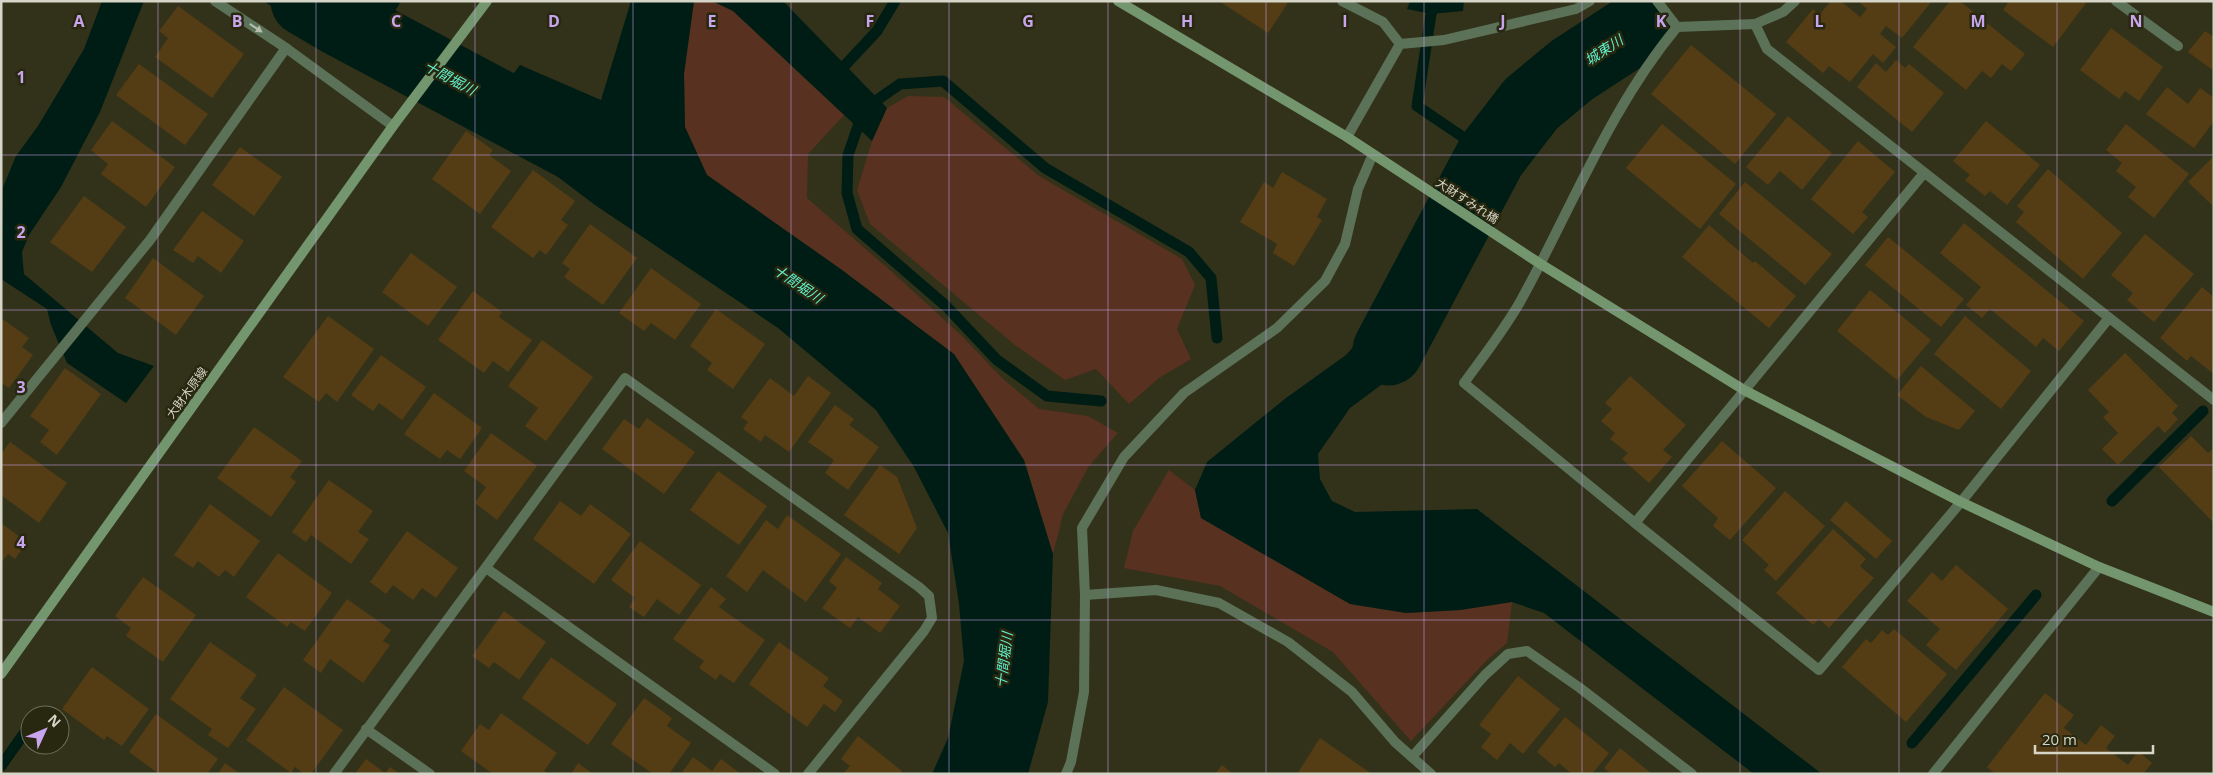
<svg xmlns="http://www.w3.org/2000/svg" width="2215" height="775" font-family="'Open Sans','Noto Sans JP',sans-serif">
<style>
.green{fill:#583120}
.water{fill:#001d15}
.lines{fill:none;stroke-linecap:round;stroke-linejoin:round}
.stream{stroke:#001d15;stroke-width:11}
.river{stroke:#001d15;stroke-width:71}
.building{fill:#543c15}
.street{stroke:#5b7258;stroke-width:10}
.secondary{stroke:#73966e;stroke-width:10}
.oneway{fill:#b7bdac}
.grid{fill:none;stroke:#c9a5ee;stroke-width:1;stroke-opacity:0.55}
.labels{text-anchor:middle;stroke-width:5;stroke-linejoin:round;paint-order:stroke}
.street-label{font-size:12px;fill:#d6d6c8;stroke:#282810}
.water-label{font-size:14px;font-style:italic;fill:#60f1ce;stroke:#282810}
.grid-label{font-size:16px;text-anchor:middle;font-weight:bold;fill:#c9a5ee;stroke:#282810;stroke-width:5;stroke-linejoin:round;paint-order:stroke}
</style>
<rect width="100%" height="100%" fill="#32321a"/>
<!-- green -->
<g class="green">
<polygon points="694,1 712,1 733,11 844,115 808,154 807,198 891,271 962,336 1002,378 1039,409 1088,416 1118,433 1089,466 1063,514 1053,554 1024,460 842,270 707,175 685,127 684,74"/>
<polygon points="908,96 944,97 1039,176 1182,259 1195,285 1177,329 1191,359 1159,378 1129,404 1096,369 1065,380 1015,345 870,224 857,190 872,141 887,108"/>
<polygon points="1169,470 1195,490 1201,518 1350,604 1406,613 1460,610 1512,602 1507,643 1487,660 1411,741 1333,652 1220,586 1124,568 1133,531"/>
</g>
<!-- water -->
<g class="water">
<polygon points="102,1 144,1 100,112 61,187 29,235 22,252 24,274 118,353 154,366 126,403 67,363 51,325 47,309 1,279 3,187 16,156 38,126 84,49"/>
<polygon points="263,1 397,1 400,3 364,61"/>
<polygon points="631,1 694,1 684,74 685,127 707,175 842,270 954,354 1024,460 1053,554 1048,702 1028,774 932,774 948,738 964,661 959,604 948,533 914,467 876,410 778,328 595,205 480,118 520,65 601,100"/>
<polygon points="712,1 783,1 887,108 872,141 733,11"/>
<polygon points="1410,1 1464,1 1463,11 1431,14 1407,9"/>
<polygon points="1417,253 1445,269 1420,320 1404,368 1350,408 1318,454 1320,479 1332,501 1355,512 1477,509 1822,774 1754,774 1544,613 1512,602 1460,610 1406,613 1350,604 1201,518 1195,490 1207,462 1286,398 1346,355 1388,307"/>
</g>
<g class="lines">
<!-- stream -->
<g class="stream">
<polyline points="1436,1 1431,14 1417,106 1491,156"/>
<polyline points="835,76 877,31 895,1"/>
<polyline points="1101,401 1047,396 997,360 946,306 857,229 847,193 848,155 864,109 900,84 943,81 1045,168 1189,252 1211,278 1217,338"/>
<polyline points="2112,501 2203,411"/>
<polyline points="1912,743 2036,595"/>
<polyline points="1,766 30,725"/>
</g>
<!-- river -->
<g class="river">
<polyline points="306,1 340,21 579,148"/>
<polyline points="1388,350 1491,156 1531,104 1572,70 1635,29"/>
</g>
</g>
<!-- building -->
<g class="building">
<polygon points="1219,1 1289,1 1268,33"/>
<polygon points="1831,1 1841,1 1860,17 1867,9 1858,1 1932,1 1902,38 1886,26 1880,34 1896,47 1883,63 1873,54 1850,82 1829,66 1823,73 1786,42 1813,9 1819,15"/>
<polygon points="1950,1 1960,1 2025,54 2011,71 2002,64 1991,78 1982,71 1966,90 1913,47"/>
<polygon points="2009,1 2084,1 2086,3 2053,47 2003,10"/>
<polygon points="178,6 244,54 212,98 155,57 168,38 159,31"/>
<polygon points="2111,28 2163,67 2139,101 2125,91 2119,99 2080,70"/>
<polygon points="2205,31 2214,37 2214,71 2188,52"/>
<polygon points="1691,45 1776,114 1735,164 1651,94"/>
<polygon points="1896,60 1905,68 1909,64 1944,93 1912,132 1857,87 1876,63 1886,72"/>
<polygon points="139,64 208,114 185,145 116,95"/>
<polygon points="2167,87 2188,104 2200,88 2214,98 2214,121 2194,148 2146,114"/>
<polygon points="1788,116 1832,153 1802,190 1780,171 1768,185 1746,167"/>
<polygon points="112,121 175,167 146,207 101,174 108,164 91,150"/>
<polygon points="1986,121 2040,165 2007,205 1990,191 1985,196 1965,180 1970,175 1953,161"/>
<polygon points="1662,124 1736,184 1700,229 1626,168"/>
<polygon points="2126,124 2189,174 2154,218 2128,197 2136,187 2116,171 2122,163 2106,150"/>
<polygon points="466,131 493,150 489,155 511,171 480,214 432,179"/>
<polygon points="1858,141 1895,172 1862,212 1868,217 1853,234 1811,199"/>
<polygon points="240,147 282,177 254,216 212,185"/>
<polygon points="2214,156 2214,207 2188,182"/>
<polygon points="2048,169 2122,233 2083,279 2016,222 2024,212 2017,206"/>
<polygon points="533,170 575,201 561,220 568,225 546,255 540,250 533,258 491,227"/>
<polygon points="1282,172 1327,199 1317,217 1322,220 1294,266 1273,253 1277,244 1240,222 1264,182 1273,188"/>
<polygon points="1745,182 1832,254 1805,285 1719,214"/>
<polygon points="84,196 126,227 92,272 50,242"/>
<polygon points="202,211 244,241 221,273 198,256 193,263 173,250"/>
<polygon points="1964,223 2084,321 2059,351 2043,338 2036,347 1990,309 1982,318 1966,305 1981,287 1940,253"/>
<polygon points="590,224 637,258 603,305 564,277 570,269 562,263"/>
<polygon points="1709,225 1753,263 1755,261 1796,296 1769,328 1682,257"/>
<polygon points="2145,234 2194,274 2154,322 2127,300 2133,293 2111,275"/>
<polygon points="1888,237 1964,299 1941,327 1865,265"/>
<polygon points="411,253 457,287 428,326 382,292"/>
<polygon points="153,258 204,296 176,335 125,298"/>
<polygon points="651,268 701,304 675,340 651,323 644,331 619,313"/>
<polygon points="2202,287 2214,297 2214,374 2191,356 2187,361 2160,338"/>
<polygon points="1870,290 1931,340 1897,380 1837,331"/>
<polygon points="473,291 502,312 499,317 532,340 508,372 493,361 484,373 438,340"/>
<polygon points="716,309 765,344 733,389 707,370 712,363 690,346"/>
<polygon points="328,316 374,349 337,402 326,393 319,402 283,377"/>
<polygon points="1965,316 2031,371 2001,409 1934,354"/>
<polygon points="1,318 29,338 22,347 33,355 9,388 1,383"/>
<polygon points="542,340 593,377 546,441 525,426 538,408 508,386"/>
<polygon points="2125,353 2178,406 2172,413 2178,419 2165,433 2158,426 2118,465 2102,449 2118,433 2103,417 2109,412 2088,390"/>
<polygon points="381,355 426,387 402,420 379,403 373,411 351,395"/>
<polygon points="1921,366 1975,411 1959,430 1926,417 1897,395"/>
<polygon points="65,368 101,394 57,455 40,442 49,430 30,416"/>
<polygon points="808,376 831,393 789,452 765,435 761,442 743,429 748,422 741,417 770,378 794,396"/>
<polygon points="1630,376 1686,425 1663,450 1672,457 1649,483 1622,459 1628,453 1610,439 1615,433 1601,421 1612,409 1605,403"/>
<polygon points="434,393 482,428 460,459 447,450 440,459 404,434"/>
<polygon points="835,405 854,419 849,425 879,447 848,490 825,473 834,460 808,442"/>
<polygon points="647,418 695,452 664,494 602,449 624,419 639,429"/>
<polygon points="254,427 302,461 290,477 296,482 271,517 217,478"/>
<polygon points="491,433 537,466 497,520 475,503 486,487 464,471"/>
<polygon points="2191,436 2208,453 2214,448 2214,523 2159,467"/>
<polygon points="1722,441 1776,488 1730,540 1713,526 1718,518 1682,486"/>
<polygon points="10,442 67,483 39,523 1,495 1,454"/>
<polygon points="880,465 897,477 917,528 899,554 844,515"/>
<polygon points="718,471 767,506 739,545 690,510"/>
<polygon points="329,480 373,511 358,532 369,539 351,564 311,535 306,542 292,532"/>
<polygon points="1785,491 1825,526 1776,581 1764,570 1769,565 1742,540"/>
<polygon points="560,501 581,516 590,504 631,534 594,584 533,539"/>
<polygon points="1846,501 1892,541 1876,559 1830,520"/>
<polygon points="210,504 260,541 234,577 225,570 219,577 198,561 193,568 174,555"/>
<polygon points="787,515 841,554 806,602 763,570 747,592 726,576 766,520 778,529"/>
<polygon points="1,523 27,542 15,559 8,554 1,563"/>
<polygon points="1833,529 1866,559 1860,566 1874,578 1829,628 1819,619 1813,625 1776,593"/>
<polygon points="407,531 458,568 436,598 422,588 413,600 393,585 386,594 370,582"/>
<polygon points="640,541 701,585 679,615 657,599 644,617 629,607 635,598 611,580"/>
<polygon points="278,553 332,593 305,631 291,622 287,627 246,597"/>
<polygon points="846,557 882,583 878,589 900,606 880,633 858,617 850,628 822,608 837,588 829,581"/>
<polygon points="1956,565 2008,609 1956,670 1926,645 1940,629 1907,601 1932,572 1942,581"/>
<polygon points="143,577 196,615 163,662 126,636 131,628 115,616"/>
<polygon points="711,587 726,599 719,607 765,640 734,683 720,674 716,680 699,668 704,661 673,639"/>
<polygon points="347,599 391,630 383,641 390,645 363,683 330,659 321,673 303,660"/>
<polygon points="504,611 546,642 519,680 494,662 489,668 472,656"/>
<polygon points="1894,629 1947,674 1906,722 1842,667 1866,639 1871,643 1882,630 1888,635"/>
<polygon points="210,642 257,675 240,698 256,709 228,748 208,735 212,729 170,699"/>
<polygon points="779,642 829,678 823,686 843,701 835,712 824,704 807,727 749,684"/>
<polygon points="551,657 617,704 588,745 522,698"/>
<polygon points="92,667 149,709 122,746 107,736 104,740 62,709"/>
<polygon points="1518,676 1560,709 1523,754 1510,743 1497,760 1481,747 1491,734 1479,725"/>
<polygon points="284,687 343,730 311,774 304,774 295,767 291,773 246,740"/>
<polygon points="2045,693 2074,715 2064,728 2086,745 2101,725 2115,736 2106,748 2128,765 2138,751 2152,763 2143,774 1995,774 1987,767"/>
<polygon points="644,698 672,718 667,726 691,743 669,774 653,774 611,744"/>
<polygon points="501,713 557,753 544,771 549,774 493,774 461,751 480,724 489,730"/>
<polygon points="156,714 218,759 207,774 159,774 129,752"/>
<polygon points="1565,717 1609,753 1592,774 1572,774 1559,763 1555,767 1537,752"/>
<polygon points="858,736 902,771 900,774 843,774 850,766 841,759"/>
<polygon points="1320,738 1372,774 1297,774"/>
<polygon points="1620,748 1652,774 1611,774 1604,768"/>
<polygon points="693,757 712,771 721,759 741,774 681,774"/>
<polygon points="366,759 385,773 390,767 400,774 355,774"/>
<polygon points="225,763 240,774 218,774"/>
<polygon points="578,763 593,774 571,774"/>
<polygon points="1222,765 1233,774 1215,774"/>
</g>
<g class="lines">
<!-- street -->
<g class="street">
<polyline points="215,1 286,48 393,126"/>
<polyline points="1342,1 1383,22 1400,44"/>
<polyline points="1657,1 1677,27"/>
<polyline points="2116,1 2178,46"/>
<polyline points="1755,24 1783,12 1795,1"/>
<polyline points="1347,137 1400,44 1444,40 1576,9 1590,1"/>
<polyline points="1924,173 1635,523 1819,670 1961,502 2109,318"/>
<polyline points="1,423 150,240 286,48"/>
<path d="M1635 523 1464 383C1483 357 1504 330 1520 302 1571 210 1609 109 1677 27L1755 24 1767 49 2214 400"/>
<polyline points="486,568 775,774"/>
<polyline points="1085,595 1156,590 1219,603 1288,642 1352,692 1395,742 1431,774"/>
<polyline points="366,729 430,774"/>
<polyline points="1412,757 1485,675 1508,654 1527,651 1580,688 1692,774"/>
<polyline points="334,774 625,378 919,587 929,596 932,618 924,631 808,774"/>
<polyline points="1066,774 1071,762 1084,692 1085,595 1082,528 1124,457 1184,393 1277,328 1325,281 1345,244 1358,189 1373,154"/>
<polyline points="1933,774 2099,567"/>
</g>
<!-- secondary -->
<g class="secondary">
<polyline points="1118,1 1347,137 1539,263 1744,390 1961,502 2099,567 2214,612"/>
<polyline points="1,674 393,126 487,1"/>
</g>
</g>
<!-- one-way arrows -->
<defs><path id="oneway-solid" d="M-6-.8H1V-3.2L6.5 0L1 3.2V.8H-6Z" transform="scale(1.25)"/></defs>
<use class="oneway" href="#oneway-solid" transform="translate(256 28) rotate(33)"/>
<!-- grid -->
<path class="grid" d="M158 1V774M316 1V774M475 1V774M633 1V774M791 1V774M949 1V774M1108 1V774M1266 1V774M1424 1V774M1582 1V774M1740 1V774M1899 1V774M2057 1V774M1 155H2214M1 310H2214M1 465H2214M1 620H2214"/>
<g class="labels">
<!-- street labels -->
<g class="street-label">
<text transform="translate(1467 201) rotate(33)" y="4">大財すみれ橋</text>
<text transform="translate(187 393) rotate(-54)" y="4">大財木原線</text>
</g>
<!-- water labels -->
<g class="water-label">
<text transform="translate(1604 50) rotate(-33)" y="5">城東川</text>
<text transform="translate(450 78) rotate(28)" y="5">十間堀川</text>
<text transform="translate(798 284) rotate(34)" y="5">十間堀川</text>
<text transform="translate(1004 660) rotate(-83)" y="5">十間堀川</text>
</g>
</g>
<g class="grid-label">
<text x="79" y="27">A</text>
<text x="237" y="27">B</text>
<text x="396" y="27">C</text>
<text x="554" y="27">D</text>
<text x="712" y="27">E</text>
<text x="870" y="27">F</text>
<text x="1028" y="27">G</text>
<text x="1187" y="27">H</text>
<text x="1345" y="27">I</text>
<text x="1503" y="27">J</text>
<text x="1661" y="27">K</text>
<text x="1819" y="27">L</text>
<text x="1978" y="27">M</text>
<text x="2136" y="27">N</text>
<text x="21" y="83">1</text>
<text x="21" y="238">2</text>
<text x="21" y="393">3</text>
<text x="21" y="548">4</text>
</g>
<!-- border -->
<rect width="2215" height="775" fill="none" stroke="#d6d6c8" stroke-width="5"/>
<!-- north arrow -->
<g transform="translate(45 730) rotate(46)"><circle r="24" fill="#282810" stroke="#6e6e5a"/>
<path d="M0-4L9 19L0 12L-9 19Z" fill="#c9a5ee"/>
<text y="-8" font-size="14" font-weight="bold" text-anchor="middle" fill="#d6d6c8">N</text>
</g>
<!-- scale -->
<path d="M2035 745v8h118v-8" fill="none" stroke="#d6d6c8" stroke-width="2.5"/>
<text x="2042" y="745" font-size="15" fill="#d6d6c8" stroke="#282810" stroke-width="4" paint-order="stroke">20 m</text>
</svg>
